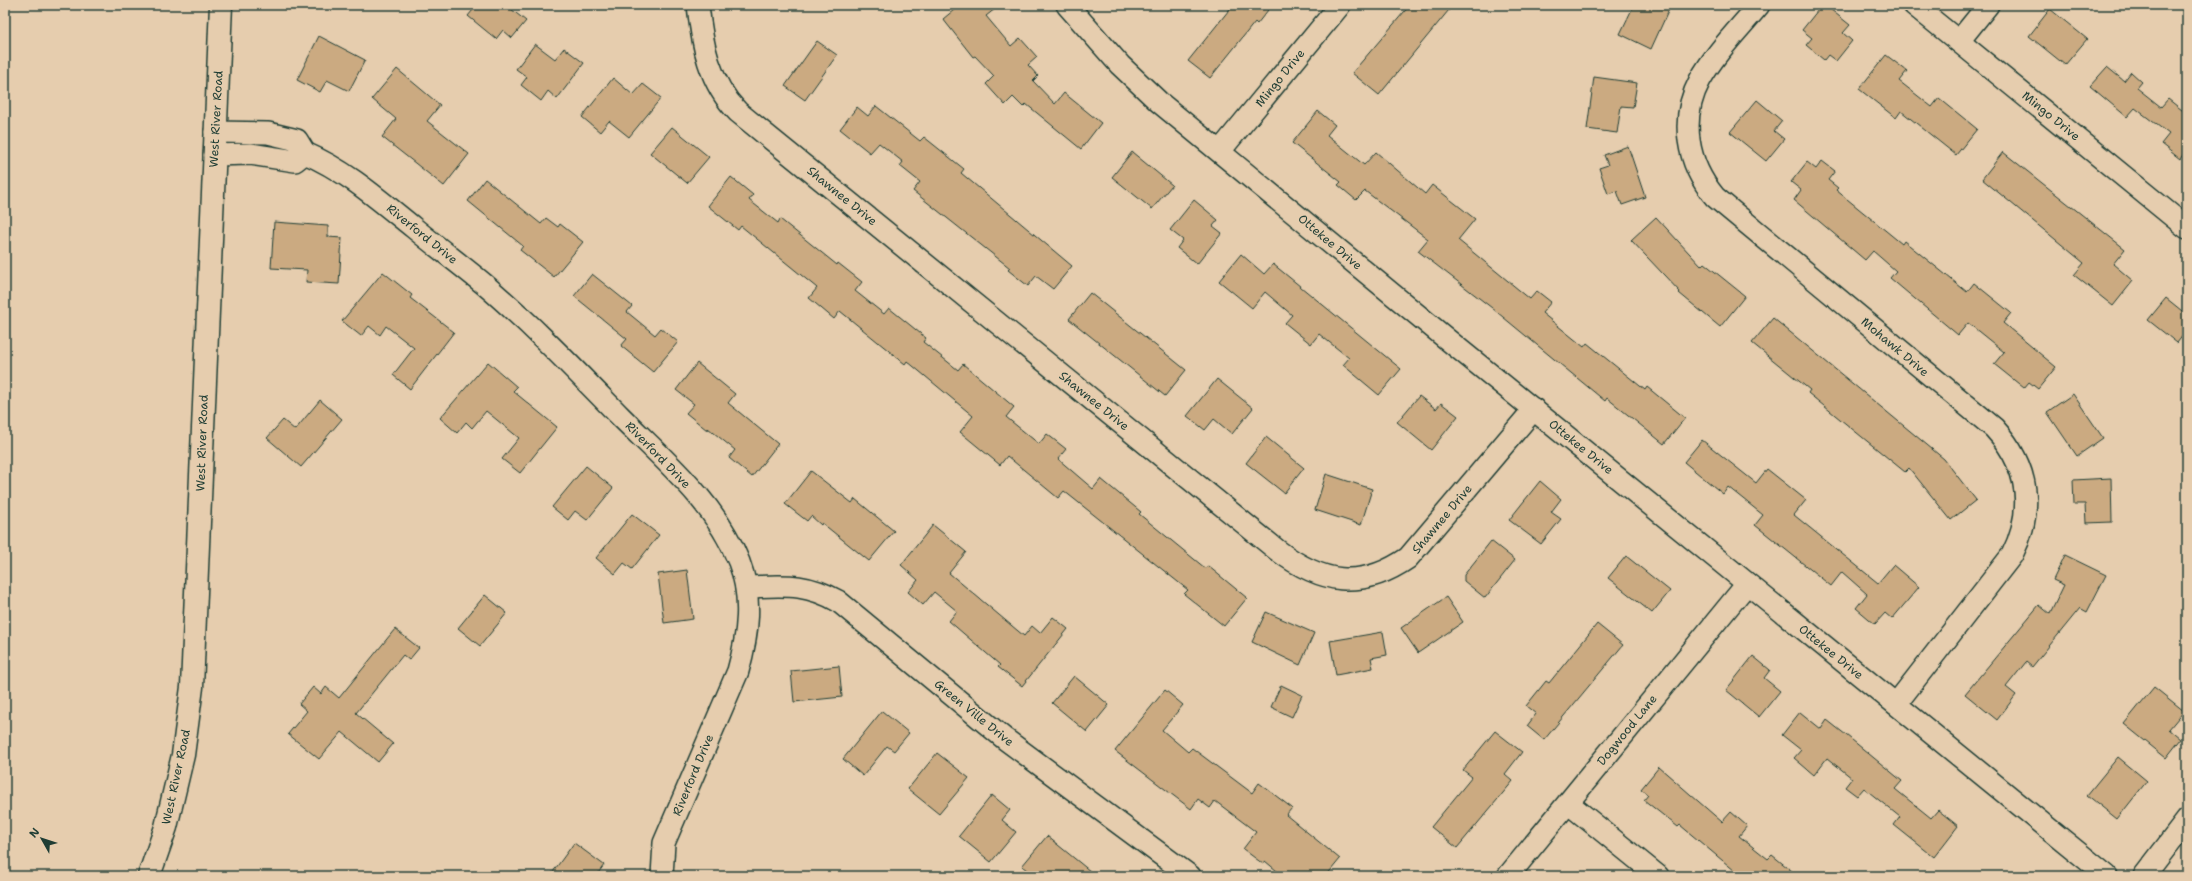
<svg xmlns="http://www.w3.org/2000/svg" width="2192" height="881" font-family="'Shantell Sans',sans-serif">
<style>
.building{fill:#cbaa81;stroke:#1f3d34}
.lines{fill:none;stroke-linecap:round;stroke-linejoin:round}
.street-casing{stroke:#1f3d34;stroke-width:24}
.secondary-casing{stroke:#1f3d34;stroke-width:25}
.street{stroke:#e6cdae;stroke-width:21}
.secondary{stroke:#e6cdae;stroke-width:22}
.labels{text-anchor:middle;stroke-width:4;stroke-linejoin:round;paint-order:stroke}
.street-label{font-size:12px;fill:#1f3d34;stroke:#e6cdae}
</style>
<rect width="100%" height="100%" fill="#e6cdae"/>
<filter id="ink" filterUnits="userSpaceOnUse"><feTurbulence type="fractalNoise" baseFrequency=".025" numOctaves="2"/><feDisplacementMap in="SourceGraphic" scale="8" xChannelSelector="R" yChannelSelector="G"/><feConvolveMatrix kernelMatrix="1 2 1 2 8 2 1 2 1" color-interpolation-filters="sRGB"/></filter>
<g filter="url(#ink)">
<!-- building -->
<g class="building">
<polygon points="477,5 506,5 526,21 512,38 503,30 496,39 468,16"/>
<polygon points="960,5 1000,5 986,16 1011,46 1020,38 1037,57 1028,65 1038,76 1033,81 1055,104 1064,93 1101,123 1081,149 1026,104 1023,107 1013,97 1005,105 986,84 994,76 975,56 973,57 943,19"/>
<polygon points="1233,5 1272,5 1257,24 1255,22 1210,78 1188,61"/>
<polygon points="1410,5 1453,5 1379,95 1352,73"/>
<polygon points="1634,5 1671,5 1651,49 1620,34"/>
<polygon points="1822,5 1825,5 1850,25 1843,33 1852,41 1836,61 1828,55 1824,60 1806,45 1812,38 1802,30"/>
<polygon points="2050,9 2087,39 2065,65 2029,36"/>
<polygon points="319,36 365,60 349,91 327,80 320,92 297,80"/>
<polygon points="817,41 837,55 805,100 785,86"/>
<polygon points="535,44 555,59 564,48 584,63 557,99 548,91 541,101 521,85 527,77 516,69"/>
<polygon points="1886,55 1907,71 1899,81 1932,107 1939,98 1977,129 1956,155 1901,111 1896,118 1859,89"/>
<polygon points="2107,67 2124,81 2131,72 2142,82 2137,88 2161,107 2168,99 2187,114 2187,149 2180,159 2161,144 2169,134 2135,108 2127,117 2090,86"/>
<polygon points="397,69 440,105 427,121 469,154 444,186 382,137 396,119 372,99"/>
<polygon points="1594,77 1637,83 1633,107 1621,106 1617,133 1587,129"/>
<polygon points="613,78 633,95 643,84 661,98 629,137 609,121 600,132 582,117"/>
<polygon points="1757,100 1782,121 1774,131 1784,139 1766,161 1730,132"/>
<polygon points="876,106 920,141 924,137 964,169 961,173 1072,266 1053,289 1036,276 1028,286 1008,270 1010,268 913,191 920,182 900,166 903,162 879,143 870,153 840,129 857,107 868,116"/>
<polygon points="1318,111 1335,125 1327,135 1364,165 1376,152 1425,194 1432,185 1475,219 1458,240 1530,299 1537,291 1551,302 1542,313 1584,347 1587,343 1645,390 1647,387 1685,418 1664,444 1607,398 1605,401 1492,308 1418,251 1428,239 1365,191 1356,200 1338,185 1341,182 1292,143"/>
<polygon points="672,127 709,157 687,183 650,153"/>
<polygon points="1628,146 1645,197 1622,205 1617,191 1608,194 1599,168 1608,165 1604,155"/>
<polygon points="1132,152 1172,185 1152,209 1112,177"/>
<polygon points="2003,152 2125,249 2113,264 2133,281 2113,306 2074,275 2084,263 1982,179"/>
<polygon points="1822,161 1835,171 1828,180 1838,188 1836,190 1902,244 1904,241 1967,292 1974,283 2011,313 2003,323 2056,367 2038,389 2029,382 2024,388 1994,364 2004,352 1968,323 1958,335 1890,278 1896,271 1873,251 1865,260 1794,200 1801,190 1791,182 1807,162 1816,169"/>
<polygon points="731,177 753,195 749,200 778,223 780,219 837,265 838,263 862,282 855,291 884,314 889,308 926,338 923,342 958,370 963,364 1014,407 1006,417 1039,444 1047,434 1066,449 1058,459 1093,489 1101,479 1141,512 1139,514 1205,568 1208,566 1247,598 1224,626 1184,594 1188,590 1064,491 1058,498 1007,456 1000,465 960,432 973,416 907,361 905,364 840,311 834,319 809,298 817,288 741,226 738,230 708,206"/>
<polygon points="485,179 541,224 546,218 558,227 560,224 583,242 554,277 520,250 523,246 468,201"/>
<polygon points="1194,200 1218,220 1213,226 1222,233 1197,264 1177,248 1183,240 1170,230"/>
<polygon points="1656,217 1701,266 1704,263 1745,296 1720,327 1679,293 1680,292 1631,240"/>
<polygon points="274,222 328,226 328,237 342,238 339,284 306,282 307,270 271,268"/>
<polygon points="1241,254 1264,274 1273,264 1401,369 1379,395 1343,365 1349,358 1319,334 1311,344 1285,323 1292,315 1265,292 1252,308 1219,281"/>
<polygon points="383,272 412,295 410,298 454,332 410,389 393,375 414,348 386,326 380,335 369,326 361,336 342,321"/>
<polygon points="592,274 632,306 627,312 655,335 661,328 678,342 653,372 621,346 627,339 574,296"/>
<polygon points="1090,293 1186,370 1165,396 1069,319"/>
<polygon points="2166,298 2187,315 2187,330 2177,343 2148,320"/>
<polygon points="1773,318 1944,459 1976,500 1951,520 1909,468 1905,472 1808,393 1810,390 1752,343"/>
<polygon points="488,362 517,387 513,391 557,427 520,473 502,459 519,438 486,411 472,428 466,422 457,433 440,418"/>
<polygon points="697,363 735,394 728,403 778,444 752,477 729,458 735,450 708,428 707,430 686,413 694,404 676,390"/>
<polygon points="1217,379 1253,408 1232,434 1214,419 1205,430 1187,416"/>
<polygon points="2073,394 2103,438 2077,456 2047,412"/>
<polygon points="1419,396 1436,409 1441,403 1458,416 1431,450 1397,422"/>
<polygon points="320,400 342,419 301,467 267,438 283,420 295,430"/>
<polygon points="1266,437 1304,468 1284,493 1246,463"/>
<polygon points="1702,440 1756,483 1767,469 1806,500 1794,515 1878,583 1893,565 1919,587 1892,619 1885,613 1875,624 1856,608 1867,594 1842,572 1831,586 1755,525 1763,515 1728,487 1723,494 1684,462"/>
<polygon points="586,466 613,488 587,520 575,511 568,520 552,507"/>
<polygon points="811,471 852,503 855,499 894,531 869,561 822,523 821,525 811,516 807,521 785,504"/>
<polygon points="1326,474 1372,489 1361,525 1315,510"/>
<polygon points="2111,478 2112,522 2086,523 2085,504 2074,504 2073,480"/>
<polygon points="1540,481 1561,499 1551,512 1561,519 1541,544 1509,520"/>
<polygon points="632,514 659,535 632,569 624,563 615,574 596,558"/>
<polygon points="933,525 966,552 949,573 1024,636 1032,626 1040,633 1053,617 1068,629 1022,686 998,667 1000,665 949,621 957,611 934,592 923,605 908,592 918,580 901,565"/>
<polygon points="1491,541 1515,560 1485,598 1464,581 1464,575"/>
<polygon points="2065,555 2106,575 2087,612 2080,608 2032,667 2026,662 2006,687 2016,695 1997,720 1965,694 2039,605 2050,614 2064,585 2053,580"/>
<polygon points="1626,556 1670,591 1652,613 1608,578"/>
<polygon points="687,570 693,619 664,623 658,574"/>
<polygon points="485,595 507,613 480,646 458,628"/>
<polygon points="1446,597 1463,622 1418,653 1401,628"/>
<polygon points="1266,612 1314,633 1300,665 1252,642"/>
<polygon points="1597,624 1623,645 1544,740 1527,726 1536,714 1526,706 1546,681 1549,683"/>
<polygon points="395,629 419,648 409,660 403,655 356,713 393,744 378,762 342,732 319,759 288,734 307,711 299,704 313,687 321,694 326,687 339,698"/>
<polygon points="1383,632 1387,655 1371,658 1373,668 1336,675 1330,641"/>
<polygon points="1753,656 1770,670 1764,678 1780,691 1759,717 1726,690"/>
<polygon points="839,666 842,697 794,702 791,671"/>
<polygon points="1074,676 1109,705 1087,732 1052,703"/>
<polygon points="1281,685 1302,695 1292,717 1271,707"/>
<polygon points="2154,687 2184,711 2169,729 2181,739 2166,758 2124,724"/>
<polygon points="1165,690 1183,705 1162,730 1188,752 1192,748 1252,793 1259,783 1292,808 1286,815 1340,859 1326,876 1283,876 1265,861 1263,864 1243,849 1256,832 1215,801 1210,808 1198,799 1191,809 1115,751"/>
<polygon points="882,711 909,733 894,751 887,746 863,776 843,759"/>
<polygon points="1800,712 1821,729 1827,720 1846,735 1902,781 1895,789 1931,818 1938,810 1958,826 1934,857 1894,825 1900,817 1864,788 1857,796 1845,787 1852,778 1827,758 1814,775 1794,758 1801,750 1782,735"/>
<polygon points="1495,731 1522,752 1505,774 1513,781 1457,848 1431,827 1472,777 1463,770"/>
<polygon points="937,753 969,778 939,814 908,789"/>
<polygon points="2118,757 2147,781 2117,819 2087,795"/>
<polygon points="1659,767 1722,822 1731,812 1747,826 1739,836 1768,859 1772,855 1798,876 1741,876 1680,825 1678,827 1644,800 1648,795 1641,789"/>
<polygon points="992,795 1010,810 1002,820 1016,832 991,862 959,836"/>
<polygon points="1047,836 1096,876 1034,876 1022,866"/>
<polygon points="574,843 604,865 596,876 550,876"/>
</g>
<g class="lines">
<defs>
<g id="street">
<path d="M698 5C702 44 709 83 738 112L1277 550C1321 583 1360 591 1408 558L1534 409"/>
<polyline points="1067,5 1120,65 1159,102 1448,340 2107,876"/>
<path d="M1759 5C1739 29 1715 53 1700 80 1679 119 1687 164 1715 197L1994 428C2029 466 2035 509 2012 555L1896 704"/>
<polyline points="1914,5 2187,228"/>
<polyline points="1959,41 1988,5"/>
<polyline points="1220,151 1340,5"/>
<path d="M305 153C347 171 379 200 414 228 437 247 461 265 484 284 532 325 576 371 620 416 664 460 716 503 739 562 753 598 748 635 738 671L664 843 662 876"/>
<polyline points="214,155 250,154 295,161 305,153 297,140 268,133 215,132"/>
<path d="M746 587C783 586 804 582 838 601L1005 739 1190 876"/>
<polyline points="1568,803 1658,876"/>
<polyline points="1508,876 1747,584"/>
<polyline points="2144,876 2187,820"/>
</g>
<polyline id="secondary" points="149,876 166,827 183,755 192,687 221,5"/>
</defs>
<!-- street casing -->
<use href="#street" class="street-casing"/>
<!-- secondary casing -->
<use href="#secondary" class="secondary-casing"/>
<!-- street -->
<use href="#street" class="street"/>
<!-- secondary -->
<use href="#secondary" class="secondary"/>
</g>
</g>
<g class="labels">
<!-- street labels -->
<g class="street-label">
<text transform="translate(1280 78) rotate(-51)" y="4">Mingo Drive</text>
<text transform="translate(2051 116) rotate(39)" y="4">Mingo Drive</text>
<text transform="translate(216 119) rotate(-87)" y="4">West River Road</text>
<text transform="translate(842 196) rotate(39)" y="4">Shawnee Drive</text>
<text transform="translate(422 234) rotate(39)" y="4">Riverford Drive</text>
<text transform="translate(1330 242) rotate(40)" y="4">Ottekee Drive</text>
<text transform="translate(1895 347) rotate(40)" y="4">Mohawk Drive</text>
<text transform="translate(1094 401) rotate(39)" y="4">Shawnee Drive</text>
<text transform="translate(202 443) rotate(-88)" y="4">West River Road</text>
<text transform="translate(1581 447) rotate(39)" y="4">Ottekee Drive</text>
<text transform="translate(658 455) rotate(46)" y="4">Riverford Drive</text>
<text transform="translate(1442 519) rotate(-50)" y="4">Shawnee Drive</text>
<text transform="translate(1831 652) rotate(39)" y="4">Ottekee Drive</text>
<text transform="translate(974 713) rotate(39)" y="4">Green Ville Drive</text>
<text transform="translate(1627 730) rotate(-51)" y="4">Dogwood Lane</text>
<text transform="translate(693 775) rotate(-67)" y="4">Riverford Drive</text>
<text transform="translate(176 777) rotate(-78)" y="4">West River Road</text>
</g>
</g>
<!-- margin -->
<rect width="2192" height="881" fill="none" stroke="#e6cdae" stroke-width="20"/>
<rect x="10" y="10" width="2172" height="861" fill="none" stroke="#1f3d34" stroke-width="1.5" filter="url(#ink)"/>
<!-- north arrow -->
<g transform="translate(42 839) rotate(309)" stroke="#e6cdae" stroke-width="3" paint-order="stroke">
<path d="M0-3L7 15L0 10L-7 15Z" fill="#1f3d34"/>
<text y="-6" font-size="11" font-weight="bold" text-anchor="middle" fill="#1f3d34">N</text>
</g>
</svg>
